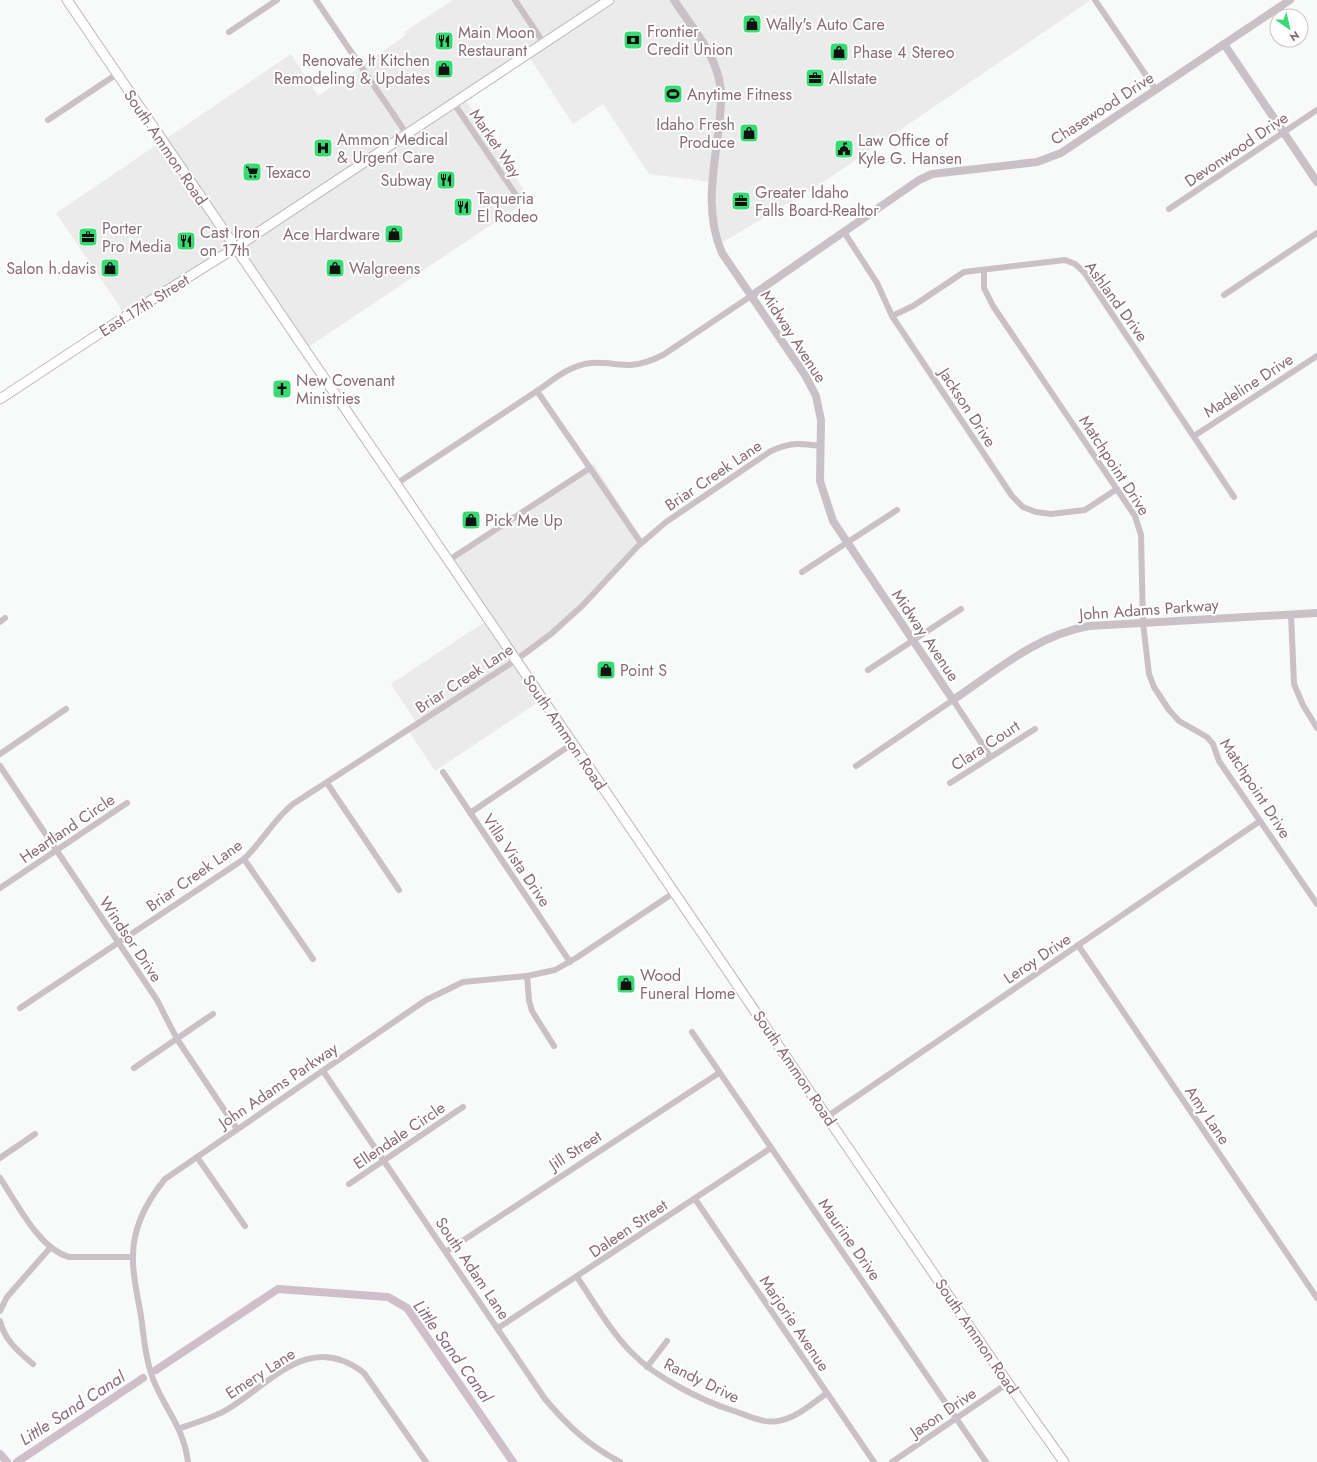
<svg xmlns="http://www.w3.org/2000/svg" width="1317" height="1462" font-family="Jost,sans-serif">
<style>
.built{fill:#ebebec}
.lines{fill:none;stroke-linecap:round;stroke-linejoin:round}
.canal{stroke:#cebfc8;stroke-width:8}
.secondary-casing{stroke:#c0b6ba;stroke-width:11}
.minor{stroke:#c9c1c5;stroke-width:6}
.tertiary{stroke:#c9c1c5;stroke-width:8}
.secondary{stroke:#fff;stroke-width:9}
.labels{text-anchor:middle;stroke-width:4;stroke-linejoin:round;paint-order:stroke}
.poi-label{font-size:16px;fill:#876b77;stroke:#fff;text-anchor:start}
.street-label{font-size:16px;fill:#876b77;stroke:#fff}
.water-label{font-size:17px;font-style:italic;fill:#896c7d;stroke:#fff}
</style>
<rect width="100%" height="100%" fill="#f8fafa"/>
<!-- built -->
<g class="built">
<polygon points="453,0 1091,0 819,185 718,245 712,182 649,174 603,104 573,124 527,54 463,96 530,199 304,350 235,248 126,316 56,213 291,54 318,96 406,35 404,32"/>
<polygon points="593,463 643,541 583,605 516,660 543,699 435,771 408,730 417,724 391,684 489,619 449,560"/>
</g>
<g class="lines">
<!-- canal -->
<g class="canal">
<polyline points="156,1370 278,1289 388,1297 407,1308 513,1462"/>
<polyline points="0,1454 7,1462"/>
<polyline points="17,1462 143,1378"/>
</g>
<defs>
<g id="secondary">
<polyline points="67,0 1008,1383 1064,1462"/>
<polyline points="0,399 126,316 235,248 609,0"/>
</g>
</defs>
<!-- secondary casing -->
<use href="#secondary" class="secondary-casing"/>
<!-- minor -->
<g class="minor">
<polyline points="316,0 406,133"/>
<polyline points="515,0 543,42"/>
<polyline points="1095,0 1156,90"/>
<polyline points="229,32 277,0"/>
<polyline points="453,102 518,198"/>
<polyline points="48,120 117,74"/>
<polyline points="1169,209 1317,110"/>
<polyline points="844,232 877,283 892,316 1012,496 1023,507 1036,512 1051,514 1085,510 1117,489"/>
<polyline points="984,270 984,288 993,306 1135,516 1141,535 1143,623 1149,674 1154,687 1169,710 1179,721 1207,737 1213,744 1219,761 1317,904"/>
<polyline points="1224,295 1317,233"/>
<polyline points="892,316 913,306 964,272 1065,260 1075,264 1084,272 1234,497"/>
<polyline points="1194,436 1317,356"/>
<path d="M590 468 537 391C553 380 570 365 591 363 604 362 618 365 631 365 643 364 653 360 663 355L751 296"/>
<polyline points="396,484 537,391"/>
<polyline points="449,560 590,468 641,543"/>
<polyline points="802,572 897,510"/>
<polyline points="1291,614 1294,684 1303,705 1317,728"/>
<polyline points="0,622 5,618"/>
<polyline points="868,670 961,609"/>
<polyline points="0,754 66,709"/>
<polyline points="0,766 157,1000 177,1039 237,1129"/>
<polyline points="856,766 953,700 990,756"/>
<polyline points="443,772 570,962"/>
<polyline points="327,783 399,890"/>
<polyline points="950,783 1035,729"/>
<polyline points="470,813 572,744"/>
<polyline points="244,859 313,959"/>
<polyline points="0,888 127,803"/>
<polyline points="1078,945 1317,1298"/>
<polyline points="527,976 529,1000 532,1011 554,1046"/>
<path d="M20 1008 244 859C263 841 273 820 293 804L516 660 551 634 583 605 638 546 666 522 771 451C791 442 799 443 821 446"/>
<polyline points="692,1032 986,1462"/>
<polyline points="134,1068 213,1014"/>
<path d="M323 1071 545 1399C568 1426 588 1445 620 1462"/>
<polyline points="828,1116 1260,821"/>
<polyline points="197,1157 245,1226"/>
<polyline points="0,1158 35,1134"/>
<path d="M0 1178C17 1203 39 1249 69 1257H133"/>
<polyline points="349,1184 463,1107"/>
<polyline points="695,1199 874,1462"/>
<polyline points="447,1251 719,1073"/>
<path d="M577 1277C594 1302 610 1331 632 1353 655 1377 702 1401 734 1411 747 1415 763 1424 778 1421 796 1418 812 1404 827 1393"/>
<polyline points="0,1311 7,1297 50,1248"/>
<path d="M0 1321C5 1341 19 1352 33 1364"/>
<polyline points="498,1328 771,1148"/>
<polyline points="647,1367 667,1341"/>
<path d="M180 1428C195 1423 213 1418 228 1409 272 1382 310 1331 364 1373L426 1462"/>
<path d="M188 1462C183 1425 165 1410 153 1379 145 1358 144 1337 141 1316 138 1297 132 1275 133 1256 133 1226 147 1201 165 1179L426 1000 463 982 527 976 555 970 576 958 675 892"/>
<polyline points="892,1462 1008,1383"/>
</g>
<!-- tertiary -->
<g class="tertiary">
<path d="M674 0C690 25 712 49 719 79 723 97 720 116 718 134 713 175 705 214 722 253L805 375 816 396 821 420 820 481 833 521 953 700C996 671 1037 635 1089 626L1317 613"/>
<polyline points="1224,44 1317,182"/>
<polyline points="751,296 919,180 932,174 1037,162 1061,153 1290,0"/>
</g>
<!-- secondary -->
<use href="#secondary" class="secondary"/>
</g>
<!-- icons -->
<defs>
<symbol id="shop-square" viewBox="-11 -11 22 22"><rect x="-9" y="-9" width="18" height="18" rx="4" fill="#38da74" stroke="#fff"/><path d="M-5-2.5h2.3a2.7 3.5 0 0 1 5.4 0H5L5.5 6h-11ZM-1.5-2.5h3a1.5 2.3 0 0 0-3 0Z" fill="#111"/></symbol>
<symbol id="bank-square" viewBox="-11 -11 22 22"><rect x="-9" y="-9" width="18" height="18" rx="4" fill="#38da74" stroke="#fff"/><path d="M-6-4H6V4H-6ZM0-2.3a2.3 2.3 0 1 0 0 4.6a2.3 2.3 0 1 0 0-4.6Z" fill="#111"/></symbol>
<symbol id="restaurant-square" viewBox="-11 -11 22 22"><rect x="-9" y="-9" width="18" height="18" rx="4" fill="#38da74" stroke="#fff"/><path d="M-5-6h1v4h1v-4h1v4h1v-4h1v5L-1.5 .5V6h-2V.5L-5-1ZM5-6V6H3V1.5H1.5Q1.5-4 5-6Z" fill="#111"/></symbol>
<symbol id="office-square" viewBox="-11 -11 22 22"><rect x="-9" y="-9" width="18" height="18" rx="4" fill="#38da74" stroke="#fff"/><path d="M-6-3h4V-5.5h4V-3h4V5H-6ZM-1-4.5V-3h2v-1.5ZM-6 0V1H6V0Z" fill="#111"/></symbol>
<symbol id="stadium-square" viewBox="-11 -11 22 22"><rect x="-9" y="-9" width="18" height="18" rx="4" fill="#38da74" stroke="#fff"/><path d="M0-5a6.5 5 0 1 0 0 10a6.5 5 0 1 0 0-10ZM-3.5-1.8h7v3.6h-7Z" fill="#111"/></symbol>
<symbol id="hospital-square" viewBox="-11 -11 22 22"><rect x="-9" y="-9" width="18" height="18" rx="4" fill="#38da74" stroke="#fff"/><path d="M-5-5h3v3.5h4V-5h3V5h-3V1.5h-4V5h-3Z" fill="#111"/></symbol>
<symbol id="civic-square" viewBox="-11 -11 22 22"><rect x="-9" y="-9" width="18" height="18" rx="4" fill="#38da74" stroke="#fff"/><path d="M-.6-6.5H3V-4.5H.6V-3L4-1V1h2V6H-6V1h2V-1L-.6-3ZM-1.2 2.5V6h2.4V2.5Z" fill="#111"/></symbol>
<symbol id="supermarket-square" viewBox="-11 -11 22 22"><rect x="-9" y="-9" width="18" height="18" rx="4" fill="#38da74" stroke="#fff"/><path d="M-6-5.5h2.5l.6 2H6L4.5 2H-2.5L-4.4-4H-6ZM-1.5 3.2a1.3 1.3 0 1 0 .1 0ZM3 3.2a1.3 1.3 0 1 0 .1 0Z" fill="#111"/></symbol>
<symbol id="church-square" viewBox="-11 -11 22 22"><rect x="-9" y="-9" width="18" height="18" rx="4" fill="#38da74" stroke="#fff"/><path d="M-1.2-6h2.4v3.5h3.3v2.4h-3.3V6h-2.4V-.1h-3.3v-2.4h3.3Z" fill="#111"/></symbol>
</defs>
<g fill-rule="evenodd">
<use href="#shop-square" x="741" y="13" width="22" height="22"/>
<use href="#bank-square" x="622" y="29" width="22" height="22"/>
<use href="#restaurant-square" x="433" y="30" width="22" height="22"/>
<use href="#shop-square" x="828" y="41" width="22" height="22"/>
<use href="#shop-square" x="433" y="58" width="22" height="22"/>
<use href="#office-square" x="804" y="67" width="22" height="22"/>
<use href="#stadium-square" x="662" y="83" width="22" height="22"/>
<use href="#shop-square" x="738" y="122" width="22" height="22"/>
<use href="#hospital-square" x="312" y="137" width="22" height="22"/>
<use href="#civic-square" x="833" y="138" width="22" height="22"/>
<use href="#supermarket-square" x="241" y="161" width="22" height="22"/>
<use href="#restaurant-square" x="435" y="169" width="22" height="22"/>
<use href="#office-square" x="730" y="190" width="22" height="22"/>
<use href="#restaurant-square" x="452" y="196" width="22" height="22"/>
<use href="#shop-square" x="383" y="223" width="22" height="22"/>
<use href="#office-square" x="77" y="226" width="22" height="22"/>
<use href="#restaurant-square" x="175" y="230" width="22" height="22"/>
<use href="#shop-square" x="99" y="257" width="22" height="22"/>
<use href="#shop-square" x="324" y="257" width="22" height="22"/>
<use href="#church-square" x="271" y="378" width="22" height="22"/>
<use href="#shop-square" x="460" y="509" width="22" height="22"/>
<use href="#shop-square" x="595" y="659" width="22" height="22"/>
<use href="#shop-square" x="615" y="973" width="22" height="22"/>
</g>
<g class="labels">
<!-- poi labels -->
<g class="poi-label">
<text x="766" y="30">Wally's Auto Care</text>
<text x="647" y="37">Frontier<tspan x="647" dy="18">Credit Union</tspan></text>
<text x="458" y="38">Main Moon<tspan x="458" dy="18">Restaurant</tspan></text>
<text x="853" y="58">Phase 4 Stereo</text>
<text x="430" y="66" text-anchor="end">Renovate It Kitchen<tspan x="430" dy="18">Remodeling &amp; Updates</tspan></text>
<text x="829" y="84">Allstate</text>
<text x="687" y="100">Anytime Fitness</text>
<text x="735" y="130" text-anchor="end">Idaho Fresh<tspan x="735" dy="18">Produce</tspan></text>
<text x="337" y="145">Ammon Medical<tspan x="337" dy="18">&amp; Urgent Care</tspan></text>
<text x="858" y="146">Law Office of<tspan x="858" dy="18">Kyle G. Hansen</tspan></text>
<text x="266" y="178">Texaco</text>
<text x="432" y="186" text-anchor="end">Subway</text>
<text x="755" y="198">Greater Idaho<tspan x="755" dy="18">Falls Board-Realtor</tspan></text>
<text x="477" y="204">Taqueria<tspan x="477" dy="18">El Rodeo</tspan></text>
<text x="102" y="234">Porter<tspan x="102" dy="18">Pro Media</tspan></text>
<text x="200" y="238">Cast Iron<tspan x="200" dy="18">on 17th</tspan></text>
<text x="380" y="240" text-anchor="end">Ace Hardware</text>
<text x="96" y="274" text-anchor="end">Salon h.davis</text>
<text x="349" y="274">Walgreens</text>
<text x="296" y="386">New Covenant<tspan x="296" dy="18">Ministries</tspan></text>
<text x="485" y="526">Pick Me Up</text>
<text x="620" y="676">Point S</text>
<text x="640" y="981">Wood<tspan x="640" dy="18">Funeral Home</tspan></text>
</g>
<!-- street labels -->
<g class="street-label">
<text transform="translate(1102 108) rotate(-33)" y="6">Chasewood Drive</text>
<text transform="translate(496 143) rotate(56)" y="6">Market Way</text>
<text transform="translate(166 147) rotate(56)" y="6">South Ammon Road</text>
<text transform="translate(1236 149) rotate(-34)" y="6">Devonwood Drive</text>
<text transform="translate(1117 301) rotate(54)" y="6">Ashland Drive</text>
<text transform="translate(144 305) rotate(-32)" y="6">East 17th Street</text>
<text transform="translate(794 336) rotate(57)" y="6">Midway Avenue</text>
<text transform="translate(1248 385) rotate(-33)" y="6">Madeline Drive</text>
<text transform="translate(968 407) rotate(57)" y="6">Jackson Drive</text>
<text transform="translate(1115 465) rotate(57)" y="6">Matchpoint Drive</text>
<text transform="translate(713 475) rotate(-34)" y="6">Briar Creek Lane</text>
<text transform="translate(1149 609) rotate(-4)" y="6">John Adams Parkway</text>
<text transform="translate(926 635) rotate(56)" y="6">Midway Avenue</text>
<text transform="translate(464 678) rotate(-33)" y="6">Briar Creek Lane</text>
<text transform="translate(565 732) rotate(56)" y="6">South Ammon Road</text>
<text transform="translate(985 745) rotate(-33)" y="6">Clara Court</text>
<text transform="translate(1256 788) rotate(57)" y="6">Matchpoint Drive</text>
<text transform="translate(67 828) rotate(-34)" y="6">Heartland Circle</text>
<text transform="translate(517 860) rotate(56)" y="6">Villa Vista Drive</text>
<text transform="translate(194 875) rotate(-35)" y="6">Briar Creek Lane</text>
<text transform="translate(131 939) rotate(56)" y="6">Windsor Drive</text>
<text transform="translate(1037 958) rotate(-34)" y="6">Leroy Drive</text>
<text transform="translate(795 1068) rotate(56)" y="6">South Ammon Road</text>
<text transform="translate(278 1085) rotate(-34)" y="6">John Adams Parkway</text>
<text transform="translate(1208 1115) rotate(56)" y="6">Amy Lane</text>
<text transform="translate(399 1135) rotate(-34)" y="6">Ellendale Circle</text>
<text transform="translate(575 1150) rotate(-33)" y="6">Jill Street</text>
<text transform="translate(628 1228) rotate(-34)" y="6">Daleen Street</text>
<text transform="translate(850 1239) rotate(55)" y="6">Maurine Drive</text>
<text transform="translate(473 1268) rotate(56)" y="6">South Adam Lane</text>
<text transform="translate(795 1323) rotate(56)" y="6">Marjorie Avenue</text>
<text transform="translate(977 1336) rotate(56)" y="6">South Ammon Road</text>
<text transform="translate(260 1373) rotate(-33)" y="6">Emery Lane</text>
<text transform="translate(702 1380) rotate(26)" y="6">Randy Drive</text>
<text transform="translate(943 1412) rotate(-34)" y="6">Jason Drive</text>
</g>
<!-- water labels -->
<g class="water-label">
<text transform="translate(453 1351) rotate(54)" y="6">Little Sand Canal</text>
<text transform="translate(72 1408) rotate(-33)" y="6">Little Sand Canal</text>
</g>
</g>
<!-- north arrow -->
<g transform="translate(1289 28) rotate(146)"><circle r="19" fill="#ffffff" stroke="#cfc4c9"/>
<path d="M0-3L7 15L0 10L-7 15Z" fill="#38da74"/>
<text y="-6" font-size="11" font-weight="bold" text-anchor="middle" fill="#876b77">N</text>
</g>
</svg>
